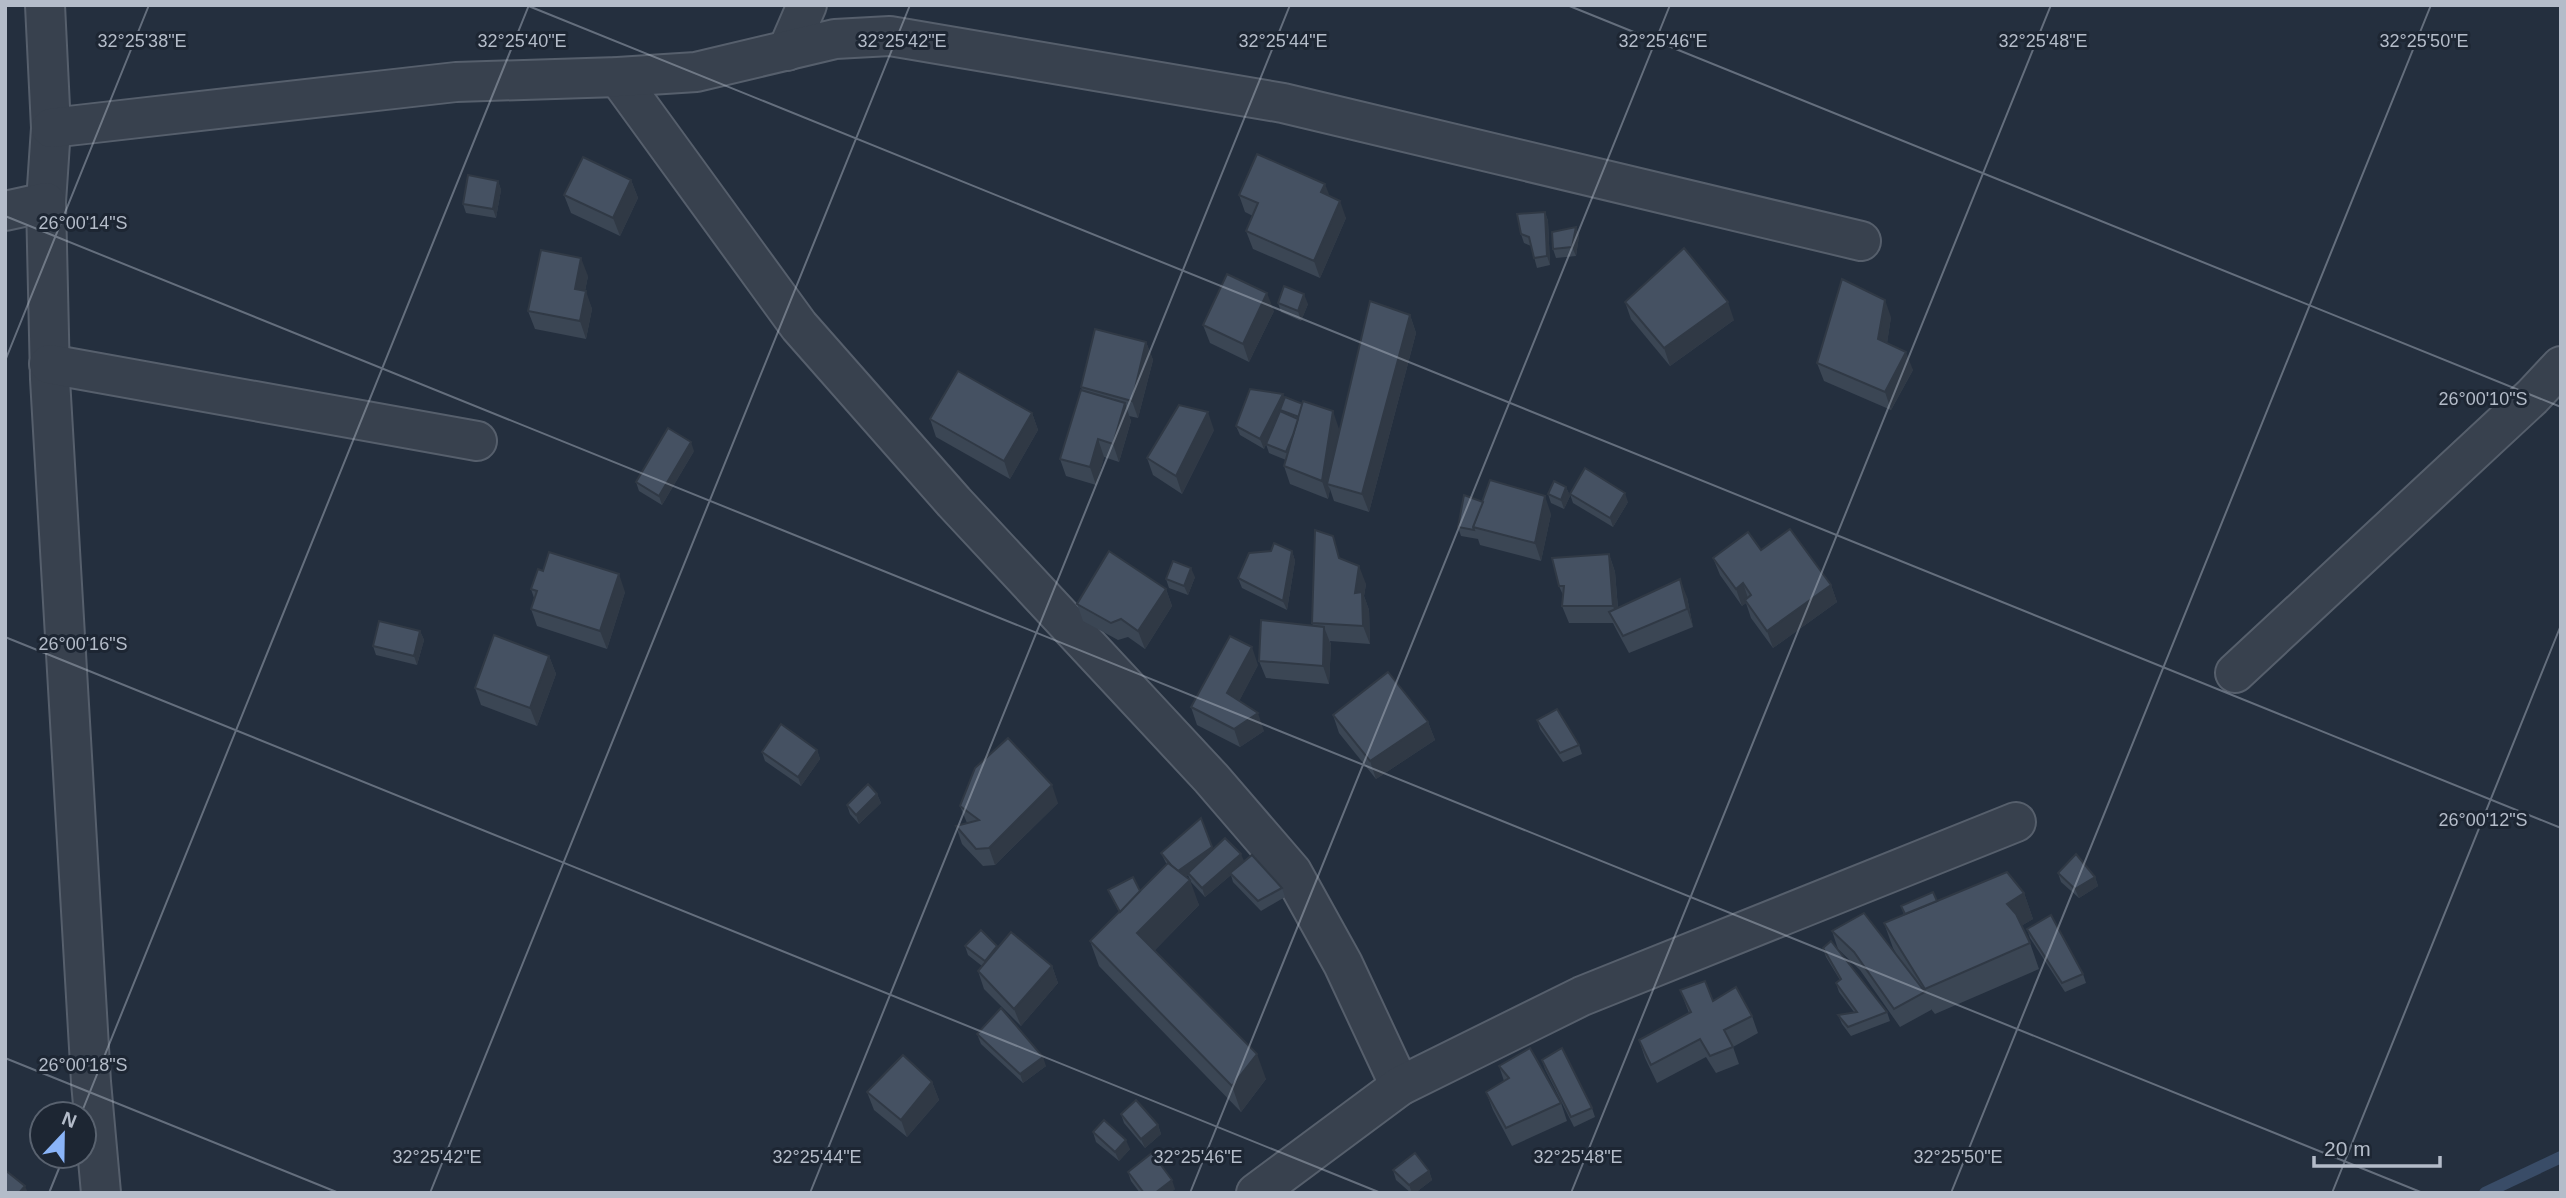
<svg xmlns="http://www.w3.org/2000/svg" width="2566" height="1198" font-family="Helvetica,sans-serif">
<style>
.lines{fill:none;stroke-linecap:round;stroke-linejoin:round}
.stream{stroke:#394c67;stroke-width:12}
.minor-casing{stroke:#565f6c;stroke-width:42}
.minor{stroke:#38414e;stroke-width:38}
.wall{fill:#3b4654}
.shaded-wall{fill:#303945}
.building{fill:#455162;stroke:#303945;stroke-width:2}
.ticks{fill:none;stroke:#b4bcc9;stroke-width:2;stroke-opacity:0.45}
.ticks-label{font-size:18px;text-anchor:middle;fill:#b4bcc9;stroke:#1d2633;stroke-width:6;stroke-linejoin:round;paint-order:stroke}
</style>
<rect width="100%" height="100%" fill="#242f3e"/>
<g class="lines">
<!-- stream -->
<polyline class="stream" points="2485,1193 2561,1157"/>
<defs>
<g id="minor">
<polyline points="45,5 51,128 46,202 50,379 91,1082 101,1193"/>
<polyline points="787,51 807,5"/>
<polyline points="618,77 799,326 954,502 1211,778 1292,872 1343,964 1400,1086"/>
<polyline points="51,128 456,82 618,77 696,72 835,39 890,36 1283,103 1861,241"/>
<polyline points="5,211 46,202"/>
<polyline points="49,364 477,441"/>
<polyline points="2235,673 2532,397 2561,366"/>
<polyline points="1256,1193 1400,1086 1582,996 2016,822"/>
</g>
</defs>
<!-- minor casing -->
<use href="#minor" class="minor-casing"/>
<!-- minor -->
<use href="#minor" class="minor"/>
</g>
<!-- wall -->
<g class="wall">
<polygon points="631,180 638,198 620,236 571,213 564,195"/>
<polygon points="498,181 501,190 496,218 466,213 463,204"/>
<polygon points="1239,195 1330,196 1346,218 1320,278 1253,249 1246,231 1253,216 1245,212"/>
<polygon points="1545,212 1548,221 1550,265 1537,268 1531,246 1524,243 1521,234"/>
<polygon points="1576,227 1579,236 1576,256 1556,258 1553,249"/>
<polygon points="588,276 585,291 592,309 586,339 535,329 528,311"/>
<polygon points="1625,302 1734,320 1670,366 1631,319"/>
<polygon points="1278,303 1308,304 1301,321 1281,312"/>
<polygon points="1274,311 1249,362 1210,343 1203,325"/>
<polygon points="1410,315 1416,333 1369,512 1334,501 1330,489 1328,499 1290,484 1284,466 1286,460 1269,453 1266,444 1267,442 1264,449 1240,435 1236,426 1283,394 1284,398 1339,429 1337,441"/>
<polygon points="1891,317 1887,343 1913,370 1891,410 1824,381 1817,363"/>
<polygon points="1146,342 1153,360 1138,418 1129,416 1131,421 1119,462 1104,457 1096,485 1066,476 1060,459 1082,390 1081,387"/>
<polygon points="1032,413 1038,430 1010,479 936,437 930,419"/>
<polygon points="1214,430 1182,494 1153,475 1147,458"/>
<polygon points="694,451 662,505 639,491 636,482"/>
<polygon points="1566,487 1570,496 1564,509 1551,503 1548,494"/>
<polygon points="1570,494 1628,502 1613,527 1573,503"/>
<polygon points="1483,502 1551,514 1541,561 1480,545 1478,539 1461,536 1458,527"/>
<polygon points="1761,550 1831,585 1837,602 1773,648 1751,618 1746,603 1742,606 1720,575 1713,558"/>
<polygon points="1292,551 1295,561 1287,610 1242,588 1238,578"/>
<polygon points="1609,554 1615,572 1618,608 1687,597 1693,627 1629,653 1616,629 1613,623 1569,623 1562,606 1563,595 1559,586"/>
<polygon points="1340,559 1366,584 1364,596 1369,610 1370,644 1330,641 1331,645 1329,684 1266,678 1259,661 1313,626 1312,623"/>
<polygon points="1195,577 1188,595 1169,588 1166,579"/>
<polygon points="531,589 625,592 607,649 537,626 531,609 534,598"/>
<polygon points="1166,589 1172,606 1145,649 1128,637 1118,640 1083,621 1077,604"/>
<polygon points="420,631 424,640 417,665 376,655 373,646"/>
<polygon points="549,656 556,674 537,726 481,705 475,688"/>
<polygon points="1258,665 1239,701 1264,731 1240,747 1197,725 1191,707"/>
<polygon points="1333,715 1428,722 1435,740 1376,779 1339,733"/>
<polygon points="1537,720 1579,745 1582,754 1563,762 1540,729"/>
<polygon points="817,750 820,759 801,786 765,761 762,752"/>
<polygon points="877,794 881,803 859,824 850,814 847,805"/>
<polygon points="1058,803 995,865 983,866 962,844 956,826 967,823 960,806"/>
<polygon points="1213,850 1244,862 1282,888 1285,897 1261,911 1233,882 1231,875 1205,897 1191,882 1188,875 1186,877 1199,905 1154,951 1266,1079 1241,1112 1099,966 1090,941 1119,912 1108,890 1140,891 1167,865 1161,853"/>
<polygon points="2058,873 2095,877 2098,886 2079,898 2061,882"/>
<polygon points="2024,893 2033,919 2021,926 2030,943 2039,969 1935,1014 1931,1009 1931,1010 1900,1027 1860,970 1838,949 1832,931 1899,959 1893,948 1884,923 1904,915 1901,906 1937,901"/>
<polygon points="2027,929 2083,974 2086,983 2065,992 2030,938"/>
<polygon points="965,946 998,947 1052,966 1058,983 1021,1026 984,989 978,971 982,966 968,955"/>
<polygon points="1823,948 1887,1012 1890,1021 1851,1036 1842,1024 1838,1015 1854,1012 1839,992 1836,983 1840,980 1826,957"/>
<polygon points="1680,990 1752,1016 1758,1033 1733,1047 1739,1064 1716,1073 1706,1057 1657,1083 1645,1058 1639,1040 1689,1013"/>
<polygon points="977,1034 1046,1066 1023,1083 981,1044"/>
<polygon points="1542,1060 1592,1108 1595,1117 1574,1127 1545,1069"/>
<polygon points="1499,1066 1561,1103 1567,1121 1512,1146 1493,1110 1486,1092 1504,1081"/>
<polygon points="932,1082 939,1100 907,1137 874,1110 867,1092"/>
<polygon points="1121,1114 1158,1125 1161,1134 1145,1148 1124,1123"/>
<polygon points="1093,1132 1130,1149 1119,1161 1096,1142"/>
<polygon points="1393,1170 1429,1171 1432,1180 1415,1193 1411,1193 1396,1180"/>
<polygon points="1128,1172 1175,1189 1170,1193 1140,1193 1131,1181"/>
</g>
<!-- shaded-wall -->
<g class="shaded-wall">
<polygon points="631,180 638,198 620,236 613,218"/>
<polygon points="498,181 501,190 496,218 493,209"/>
<polygon points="1325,184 1332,202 1321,192"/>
<polygon points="1340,201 1346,218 1320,278 1314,261"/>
<polygon points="1545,212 1548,221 1550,265 1547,256"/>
<polygon points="1576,227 1579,236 1576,256 1572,247"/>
<polygon points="581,258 588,276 582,306 575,289"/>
<polygon points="586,291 592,309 586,339 580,321"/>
<polygon points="1267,293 1274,311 1249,362 1243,344"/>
<polygon points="1304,294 1308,304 1301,321 1298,311"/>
<polygon points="1885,300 1891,317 1885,357 1878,339"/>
<polygon points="1728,302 1734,320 1670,366 1664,348"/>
<polygon points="1410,315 1416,333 1369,512 1362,494"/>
<polygon points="1146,342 1153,360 1138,418 1132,401"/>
<polygon points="1906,352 1913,370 1891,410 1885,392"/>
<polygon points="1283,394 1286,403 1280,410 1281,413 1264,449 1260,439"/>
<polygon points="1125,403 1131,421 1119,462 1113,444"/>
<polygon points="1333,411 1339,429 1330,484 1327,484 1330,489 1328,499 1322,481"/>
<polygon points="1208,412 1214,430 1182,494 1176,476"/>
<polygon points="1032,413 1038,430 1010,479 1004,461"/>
<polygon points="1098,439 1104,457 1096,485 1090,467"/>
<polygon points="691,442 694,451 662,505 659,496"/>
<polygon points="1566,487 1570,496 1564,509 1561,500"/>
<polygon points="1625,493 1628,502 1613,527 1610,518"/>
<polygon points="1545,496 1551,514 1541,561 1535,543"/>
<polygon points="1292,551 1295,561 1287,610 1283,601"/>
<polygon points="1609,554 1615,572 1619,623 1613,606"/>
<polygon points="1359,566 1366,584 1364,596 1369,610 1370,644 1363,626 1355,593"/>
<polygon points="1191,568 1195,577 1188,595 1184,586"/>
<polygon points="619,574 625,592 607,649 600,631"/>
<polygon points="1680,579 1687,597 1693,627 1687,609"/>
<polygon points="1743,583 1749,601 1745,600 1746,603 1742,606 1736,589"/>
<polygon points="1831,585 1837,602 1773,648 1767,631"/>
<polygon points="1166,589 1172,606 1145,649 1138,631"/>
<polygon points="1324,627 1331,645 1329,684 1323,666"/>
<polygon points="420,631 424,640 417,665 414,656"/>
<polygon points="1252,647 1258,665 1234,711 1227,693"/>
<polygon points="549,656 556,674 537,726 530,708"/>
<polygon points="1258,713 1264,731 1240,747 1234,729"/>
<polygon points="1428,722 1435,740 1376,779 1370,761"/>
<polygon points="817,750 820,759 801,786 798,777"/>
<polygon points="1052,785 1058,803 995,865 989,848"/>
<polygon points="877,794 881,803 859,824 856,815"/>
<polygon points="1212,847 1215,856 1180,881 1177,872"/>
<polygon points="1241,854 1245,863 1230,873 1231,875 1205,897 1202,888"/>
<polygon points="2095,877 2098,886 2079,898 2075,889"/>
<polygon points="1190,880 1199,905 1146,959 1137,933"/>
<polygon points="2024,893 2033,919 2016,929 2007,904"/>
<polygon points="1052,966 1058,983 1021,1026 1014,1009"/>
<polygon points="1257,1054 1266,1079 1241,1112 1232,1086"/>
<polygon points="1043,1057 1046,1066 1023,1083 1020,1074"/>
<polygon points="932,1082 939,1100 907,1137 901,1120"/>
<polygon points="1158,1125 1161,1134 1145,1148 1141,1139"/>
<polygon points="1126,1140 1130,1149 1119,1161 1115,1152"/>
<polygon points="1429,1171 1432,1180 1415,1193 1412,1193 1409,1185"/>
<polygon points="1172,1180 1175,1189 1170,1193 1155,1193"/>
<polygon points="25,1186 28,1193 19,1193"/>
</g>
<!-- building -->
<g class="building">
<polygon points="1257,154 1325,184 1321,192 1340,201 1314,261 1246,231 1258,203 1239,195"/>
<polygon points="583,157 631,180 613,218 564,195"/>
<polygon points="468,175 498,181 493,209 463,204"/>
<polygon points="1545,212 1547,256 1534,258 1529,237 1521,234 1517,214"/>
<polygon points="1576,227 1572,247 1553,249 1552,232"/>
<polygon points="1684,248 1728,302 1664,348 1625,302"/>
<polygon points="541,250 581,258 575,289 586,291 580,321 528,311"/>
<polygon points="1227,274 1267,293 1243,344 1203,325"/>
<polygon points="1842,279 1885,300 1878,339 1906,352 1885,392 1817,363"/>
<polygon points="1284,286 1304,294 1298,311 1278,303"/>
<polygon points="1370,301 1410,315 1362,494 1327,484"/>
<polygon points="1095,329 1146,342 1132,401 1081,387"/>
<polygon points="958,371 1032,413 1004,461 930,419"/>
<polygon points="1250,389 1283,394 1260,439 1236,426"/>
<polygon points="1081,390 1125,403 1113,444 1098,439 1090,467 1060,459"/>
<polygon points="1285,397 1303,404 1299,417 1280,410"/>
<polygon points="1303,401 1333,411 1322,481 1284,466"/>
<polygon points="1179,405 1208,412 1176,476 1147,458"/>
<polygon points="1280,411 1298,419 1293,435 1286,452 1266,444"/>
<polygon points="668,428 691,442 659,496 636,482"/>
<polygon points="1585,468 1625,493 1610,518 1570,494"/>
<polygon points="1490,480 1545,496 1535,543 1473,527"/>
<polygon points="1554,481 1566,487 1561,500 1548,494"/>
<polygon points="1464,495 1483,502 1473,527 1474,530 1458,527"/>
<polygon points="1790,529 1831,585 1767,631 1745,600 1751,595 1743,583 1736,589 1713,558 1748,532 1761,550"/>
<polygon points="1315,530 1333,536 1339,558 1359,566 1355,593 1362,592 1363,626 1312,623"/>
<polygon points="1274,543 1292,551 1283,601 1238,578 1249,553 1271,551"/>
<polygon points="1109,551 1166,589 1138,631 1121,619 1111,623 1077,604"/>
<polygon points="549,552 619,574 600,631 531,609 537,591 531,589 538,569 543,571"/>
<polygon points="1609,554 1613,606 1562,606 1564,586 1559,586 1552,558"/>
<polygon points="1173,561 1191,568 1184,586 1166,579"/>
<polygon points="1680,579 1687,609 1623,636 1609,612"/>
<polygon points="1261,620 1324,627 1323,666 1259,661"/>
<polygon points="379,621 420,631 414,656 373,646"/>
<polygon points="494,635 549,656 530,708 475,688"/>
<polygon points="1230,636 1252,647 1227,693 1258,713 1234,729 1191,707"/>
<polygon points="1388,672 1428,722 1370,761 1333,715"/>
<polygon points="1557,709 1579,745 1560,753 1537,720"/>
<polygon points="781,724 817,750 798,777 762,752"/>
<polygon points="1008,738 1052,785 989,848 976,849 956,826 979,820 960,806 975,768"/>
<polygon points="868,784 877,794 856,815 847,805"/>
<polygon points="1201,818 1212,847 1178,871 1171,865 1161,853"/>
<polygon points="1225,838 1241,854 1202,888 1188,873"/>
<polygon points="2076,854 2095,877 2075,889 2058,873"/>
<polygon points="1252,855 1282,888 1258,901 1230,873"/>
<polygon points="1168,863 1190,880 1137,933 1257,1054 1232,1086 1090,941"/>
<polygon points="2007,872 2024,893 2007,904 2016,914 2030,943 1925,989 1884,923"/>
<polygon points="1133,877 1140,891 1120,912 1108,890"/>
<polygon points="1933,892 1937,901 1905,914 1901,906"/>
<polygon points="1864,913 1925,992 1894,1009 1854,952 1832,931"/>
<polygon points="2051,915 2083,974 2062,983 2027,929"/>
<polygon points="981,930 997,946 985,961 965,946"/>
<polygon points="1011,932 1052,966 1014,1009 978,971"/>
<polygon points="1831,941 1887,1012 1848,1027 1838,1015 1857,1012 1836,983 1841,979 1823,948"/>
<polygon points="1705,981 1713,1001 1736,987 1752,1016 1724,1030 1733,1047 1710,1056 1700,1039 1651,1065 1639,1040 1691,1012 1680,990"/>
<polygon points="1001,1008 1043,1057 1020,1074 977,1034"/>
<polygon points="1530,1048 1561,1103 1506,1128 1486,1092 1509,1078 1499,1066"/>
<polygon points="1562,1048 1592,1108 1571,1117 1542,1060"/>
<polygon points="903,1055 932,1082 901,1120 867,1092"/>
<polygon points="1136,1100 1158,1125 1141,1139 1121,1114"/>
<polygon points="1104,1120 1126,1140 1115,1152 1093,1132"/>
<polygon points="1152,1153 1172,1180 1155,1193 1144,1193 1128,1172"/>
<polygon points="1415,1153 1429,1171 1409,1185 1393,1170"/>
<polygon points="5,1170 25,1186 19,1193 5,1193"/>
</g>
<!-- ticks -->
<path class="ticks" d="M526 5 2561 828M1567 5 2561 407M5 216 2423 1193M5 361 149 5M5 637 1381 1193M5 1058 339 1193M81 1114 529 5M49 1193 64 1156M430 1193 910 5M810 1193 1290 5M1190 1193 1670 5M1571 1193 2051 5M1951 1193 2431 5M2332 1193 2561 625"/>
<g class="ticks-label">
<text x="142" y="47">32°25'38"E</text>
<text x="522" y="47">32°25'40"E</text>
<text x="902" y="47">32°25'42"E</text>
<text x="1283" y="47">32°25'44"E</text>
<text x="1663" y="47">32°25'46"E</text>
<text x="2043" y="47">32°25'48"E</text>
<text x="2424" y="47">32°25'50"E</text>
<text x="83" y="229">26°00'14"S</text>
<text x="2483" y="405">26°00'10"S</text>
<text x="83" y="650">26°00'16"S</text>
<text x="2483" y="826">26°00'12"S</text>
<text x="83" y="1071">26°00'18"S</text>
<text x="437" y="1163">32°25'42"E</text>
<text x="817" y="1163">32°25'44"E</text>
<text x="1198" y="1163">32°25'46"E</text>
<text x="1578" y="1163">32°25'48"E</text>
<text x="1958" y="1163">32°25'50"E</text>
</g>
<!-- border -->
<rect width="2566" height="1198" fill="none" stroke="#b4bcc9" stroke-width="14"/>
<!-- north arrow -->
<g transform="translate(63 1135) rotate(22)"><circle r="33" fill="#1d2633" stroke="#59626f" stroke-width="2"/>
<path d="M0-5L12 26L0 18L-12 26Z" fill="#8ab4f8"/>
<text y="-10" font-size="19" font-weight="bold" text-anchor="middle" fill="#b4bcc9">N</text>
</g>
<!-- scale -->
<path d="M2314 1156v10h126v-10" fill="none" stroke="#b4bcc9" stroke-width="3.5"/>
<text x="2324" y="1156" font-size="21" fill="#b4bcc9" stroke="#1d2633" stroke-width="5" paint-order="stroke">20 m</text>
</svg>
